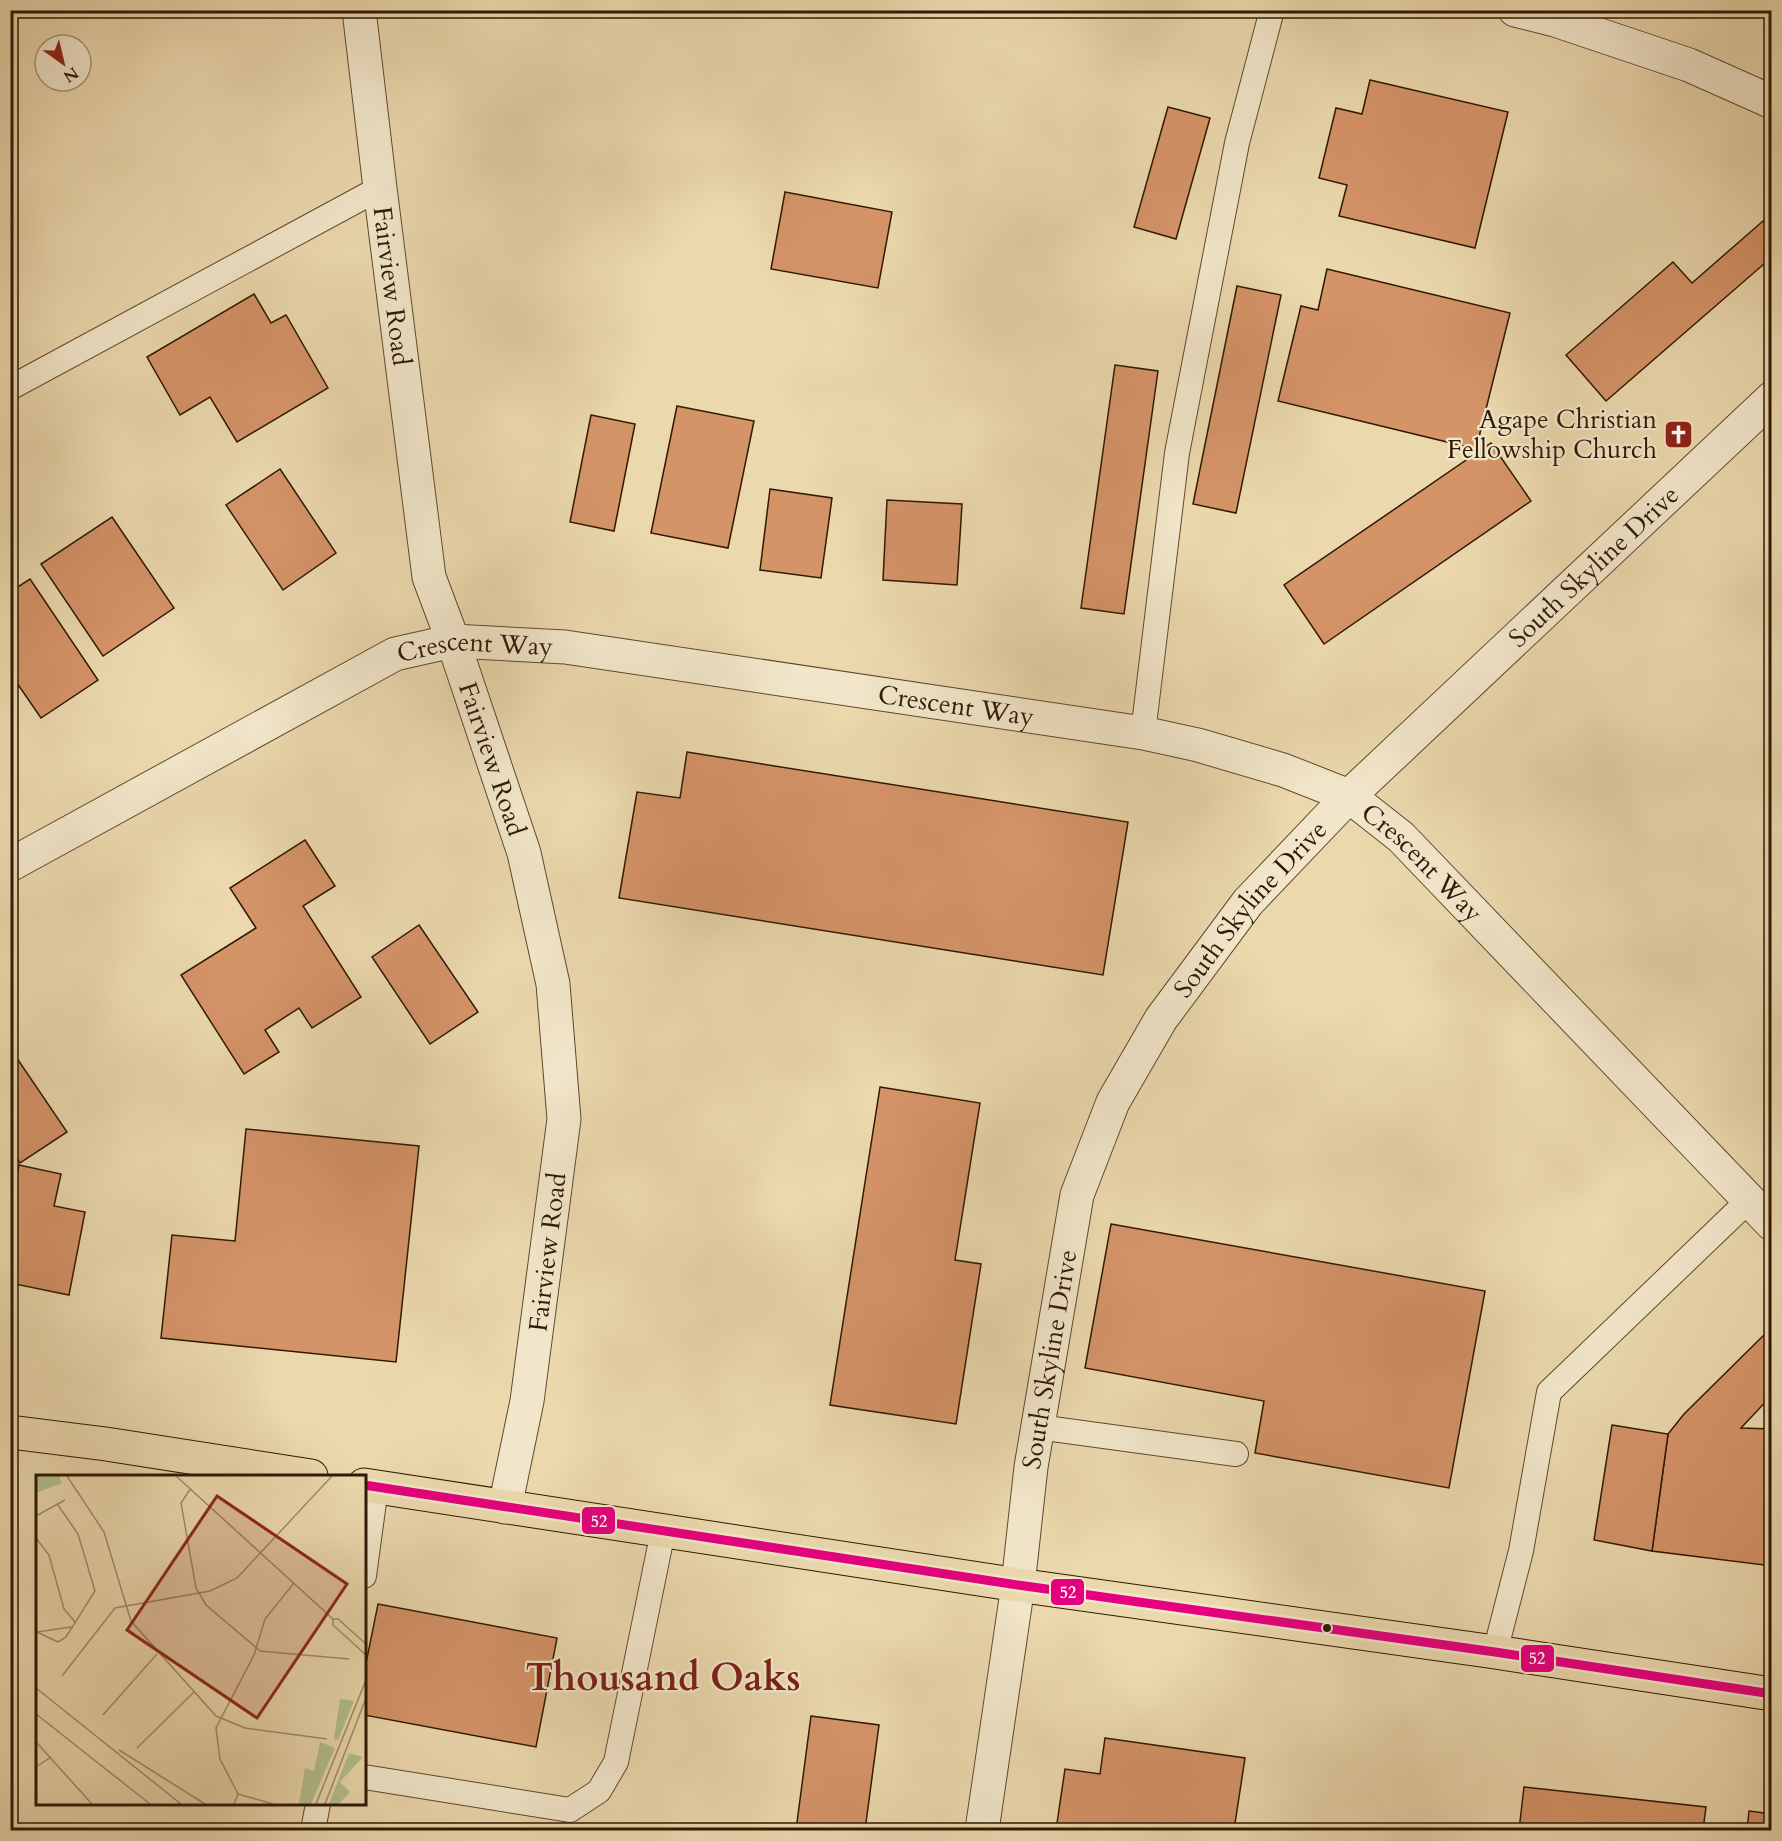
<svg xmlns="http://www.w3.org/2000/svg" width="1782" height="1841" font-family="Cardo,serif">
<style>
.building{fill:#d59368;stroke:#2f1903;stroke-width:1.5}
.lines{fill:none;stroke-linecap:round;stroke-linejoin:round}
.service-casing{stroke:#5e492e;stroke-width:26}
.minor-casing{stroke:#5e492e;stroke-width:35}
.tertiary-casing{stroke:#5e492e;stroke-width:35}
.primary-casing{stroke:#2f1903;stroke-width:35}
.service{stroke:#f2e6ca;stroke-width:24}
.minor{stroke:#f2e6ca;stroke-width:33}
.tertiary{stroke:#f2e6ca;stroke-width:33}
.primary{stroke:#ebd8ad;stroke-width:33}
.bus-1-casing{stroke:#f2e6ca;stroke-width:14}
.bus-1{stroke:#e5007d;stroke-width:9}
.bus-dot{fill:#2f1903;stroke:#f2e6ca;stroke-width:2}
.labels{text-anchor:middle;stroke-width:4.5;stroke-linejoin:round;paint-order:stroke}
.street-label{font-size:26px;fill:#2f1903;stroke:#f2e6ca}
.poi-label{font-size:26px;fill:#2f1903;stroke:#f2e6ca;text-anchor:end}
.town-label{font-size:38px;font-weight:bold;fill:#7a1f14;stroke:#f2e6ca}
.inset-road{fill:none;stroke:#a08c69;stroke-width:1.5}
.view{fill:#8f2418;fill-opacity:0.15;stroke:#8f2418;stroke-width:3}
.inset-edge{fill:none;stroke:#2f1903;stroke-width:3}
.line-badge{stroke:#f2e6ca;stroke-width:2}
.badge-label{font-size:16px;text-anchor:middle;font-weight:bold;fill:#fff}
</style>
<rect width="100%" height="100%" fill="#ebd8ad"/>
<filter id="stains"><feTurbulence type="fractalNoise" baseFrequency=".00333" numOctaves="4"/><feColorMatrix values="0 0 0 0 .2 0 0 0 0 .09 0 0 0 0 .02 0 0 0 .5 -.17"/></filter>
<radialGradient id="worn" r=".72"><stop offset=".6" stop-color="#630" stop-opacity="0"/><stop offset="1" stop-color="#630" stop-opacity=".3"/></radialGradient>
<!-- building -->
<g class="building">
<polygon points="1370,80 1508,112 1475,248 1339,216 1347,185 1319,178 1336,108 1362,114"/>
<polygon points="1168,107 1210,118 1176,239 1134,227"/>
<polygon points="785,192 892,212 878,288 771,269"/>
<polygon points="1763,221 1772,231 1772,257 1606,401 1566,355 1673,262 1692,283"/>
<polygon points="1327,269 1510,313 1476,449 1278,401 1301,306 1318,310"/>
<polygon points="1237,286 1281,295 1236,513 1193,504"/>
<polygon points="254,294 271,323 286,315 328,388 237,442 210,397 180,415 147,357"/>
<polygon points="1115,365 1158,371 1124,614 1081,608"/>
<polygon points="677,406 754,421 728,548 651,533"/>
<polygon points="591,415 635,424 614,531 570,522"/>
<polygon points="1491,443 1531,501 1324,644 1284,585"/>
<polygon points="280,469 336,553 283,590 226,505"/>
<polygon points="770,489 832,498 821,578 760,570"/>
<polygon points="887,500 962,504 957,585 883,580"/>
<polygon points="112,517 174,608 103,656 41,564"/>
<polygon points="30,579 98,680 41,718 10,673 10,592"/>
<polygon points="687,752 1128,822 1103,975 619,898 637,792 680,798"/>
<polygon points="305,840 335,886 303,906 361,997 312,1028 299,1008 265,1030 279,1052 244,1074 181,975 256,928 230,888"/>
<polygon points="419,925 478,1012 430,1044 372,957"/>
<polygon points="10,1048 67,1132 20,1163 10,1148"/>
<polygon points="880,1087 980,1103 955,1260 981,1264 956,1424 830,1405"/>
<polygon points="246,1129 419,1146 396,1362 161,1338 172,1235 235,1241"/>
<polygon points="19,1165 61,1174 54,1206 85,1212 69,1295 10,1283 10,1212"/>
<polygon points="1111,1224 1485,1291 1449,1488 1255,1453 1264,1401 1085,1368"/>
<polygon points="1766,1333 1772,1338 1772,1395 1741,1428 1772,1429 1772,1566 1652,1551 1668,1434 1684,1414"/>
<polygon points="1612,1425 1668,1434 1652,1551 1594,1540"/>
<polygon points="378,1604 557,1638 536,1747 364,1715 364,1673"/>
<polygon points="811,1716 879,1725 865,1830 796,1830"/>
<polygon points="1105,1738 1245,1758 1234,1830 1056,1830 1065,1769 1100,1774"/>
<polygon points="1524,1787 1706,1807 1703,1830 1519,1830"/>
<polygon points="1749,1811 1772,1814 1772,1830 1747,1830"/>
</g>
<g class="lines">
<defs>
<g id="service">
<polyline points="10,388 380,188"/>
<polyline points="1143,733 1177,453 1237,143 1272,10"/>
<polyline points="1038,1427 1236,1454"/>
<polyline points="364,1576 376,1487"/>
<polyline points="1495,1652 1521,1551 1549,1392 1749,1200"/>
<polyline points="364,1777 570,1810 599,1791 616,1762 663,1531"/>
<polyline points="313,1830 318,1804"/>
</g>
<g id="minor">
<path id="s1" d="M359 10 380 188 429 577 453 641 524 853 553 984 564 1119 527 1401 505 1507"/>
<polyline points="1515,10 1555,20 1689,65 1772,102"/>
<path id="s2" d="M10 865 395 654 453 641 565 647 1143 733 1198 745 1283 770 1349 796 1401 837 1772 1224"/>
<path id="s3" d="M1018 1585 1031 1467 1077 1195 1113 1102 1161 1019 1248 902 1349 796 1772 398"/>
</g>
<polyline id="tertiary" points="982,1830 1018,1585"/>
<g id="primary">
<polyline points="10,1432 106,1444 311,1476"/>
<polyline points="364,1485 1018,1585 1495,1652 1772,1694"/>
</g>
</defs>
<!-- service casing -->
<use href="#service" class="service-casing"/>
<!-- minor casing -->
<use href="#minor" class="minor-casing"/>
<!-- tertiary casing -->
<use href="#tertiary" class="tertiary-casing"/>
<!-- primary casing -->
<use href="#primary" class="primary-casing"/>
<!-- service -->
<use href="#service" class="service"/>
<!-- minor -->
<use href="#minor" class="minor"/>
<!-- tertiary -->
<use href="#tertiary" class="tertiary"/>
<!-- primary -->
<use href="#primary" class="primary"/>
<defs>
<polyline id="bus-1" points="364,1485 1018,1585 1495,1652 1772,1694"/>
</defs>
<!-- bus-1 casing -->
<use href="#bus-1" class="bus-1-casing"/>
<!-- bus-1 -->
<use href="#bus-1" class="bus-1"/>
</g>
<!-- icons -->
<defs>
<symbol id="church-square" viewBox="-11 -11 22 22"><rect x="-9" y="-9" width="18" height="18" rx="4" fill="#8f2418" stroke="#f2e6ca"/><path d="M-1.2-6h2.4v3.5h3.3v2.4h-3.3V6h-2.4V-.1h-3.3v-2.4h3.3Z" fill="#fff"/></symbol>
</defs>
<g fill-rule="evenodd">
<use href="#church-square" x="1662" y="418" width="33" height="33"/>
</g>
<!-- markers -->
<circle class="bus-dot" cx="1327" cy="1628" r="5"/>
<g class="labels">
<!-- street labels -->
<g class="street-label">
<text dy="9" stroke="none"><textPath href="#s1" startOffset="278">Fairview Road</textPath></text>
<text dy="9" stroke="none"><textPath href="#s3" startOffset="1218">South Skyline Drive</textPath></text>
<text dy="9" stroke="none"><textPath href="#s2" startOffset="520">Crescent Way</textPath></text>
<text dy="9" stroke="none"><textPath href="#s2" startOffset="1006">Crescent Way</textPath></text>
<text dy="9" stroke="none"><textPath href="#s1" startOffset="764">Fairview Road</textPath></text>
<text dy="9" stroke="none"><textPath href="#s2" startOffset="1510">Crescent Way</textPath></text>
<text dy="9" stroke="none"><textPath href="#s3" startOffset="732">South Skyline Drive</textPath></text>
<text transform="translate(547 1252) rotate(-83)" y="9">Fairview Road</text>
<text dy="9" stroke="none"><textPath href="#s3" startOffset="228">South Skyline Drive</textPath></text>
</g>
<!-- poi labels -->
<g class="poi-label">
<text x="1657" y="428">Agape Christian<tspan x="1657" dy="30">Fellowship Church</tspan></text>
</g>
<!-- town labels -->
<g class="town-label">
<text x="663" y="1690">Thousand Oaks</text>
</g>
</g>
<!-- overview -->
<g transform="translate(36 1475)">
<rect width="330" height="330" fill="#ebd8ad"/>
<path d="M0 1H23L26 8 0 18ZM304 224 318 226 302 265 298 264ZM284 267 299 273 275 329H263L269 293 278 296ZM313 278 327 282 304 307 314 317 303 329H293Z" fill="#b2c08e"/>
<path class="inset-road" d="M31 1 68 57 95 146 180 241 209 253 291 264M140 1 297 144H302L330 169M155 13 145 28 160 113 170 130 224 176 313 184M0 41 29 25M0 63 13 80 28 134 39 147M297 144V150L330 180M1 157 35 152M1 157 22 167M22 167 30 162 59 116 42 59 22 30M26 201 79 133 174 116 201 103 296 1M0 213 145 329M0 239 114 329M67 240 121 179M0 267 56 329M101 273 158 217M83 275 169 329M0 292 15 282M202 319 237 329M198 329 202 319 184 284 180 253 218 180 229 144 258 108M280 329 330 205M289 329 330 223"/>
<path class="view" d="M181 21 311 109 221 243 91 155Z"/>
<rect width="330" height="330" class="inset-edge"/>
</g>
<g class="line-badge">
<rect x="581" y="1506" width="35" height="29" rx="6" fill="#e5007d"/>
<rect x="1050" y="1578" width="35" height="28" rx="6" fill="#e5007d"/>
<rect x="1520" y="1644" width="35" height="29" rx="6" fill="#e5007d"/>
</g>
<g class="badge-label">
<text x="599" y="1527">52</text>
<text x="1068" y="1598">52</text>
<text x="1537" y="1664">52</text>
</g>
<!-- margin -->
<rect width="1782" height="1841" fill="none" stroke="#ebd8ad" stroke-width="36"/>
<rect x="12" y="12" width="1758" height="1817" fill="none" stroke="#2f1903" stroke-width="3"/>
<rect x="18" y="18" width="1746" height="1805" fill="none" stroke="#2f1903" stroke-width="1.5"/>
<!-- north arrow -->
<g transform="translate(63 63) rotate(146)"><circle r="28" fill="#f2e6ca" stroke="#a4947a" stroke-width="1.5"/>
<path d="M0-4.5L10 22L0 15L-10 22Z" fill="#8f2418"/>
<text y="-9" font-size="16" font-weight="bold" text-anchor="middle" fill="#2f1903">N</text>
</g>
<rect width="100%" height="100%" filter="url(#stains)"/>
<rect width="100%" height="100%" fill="url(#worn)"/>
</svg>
